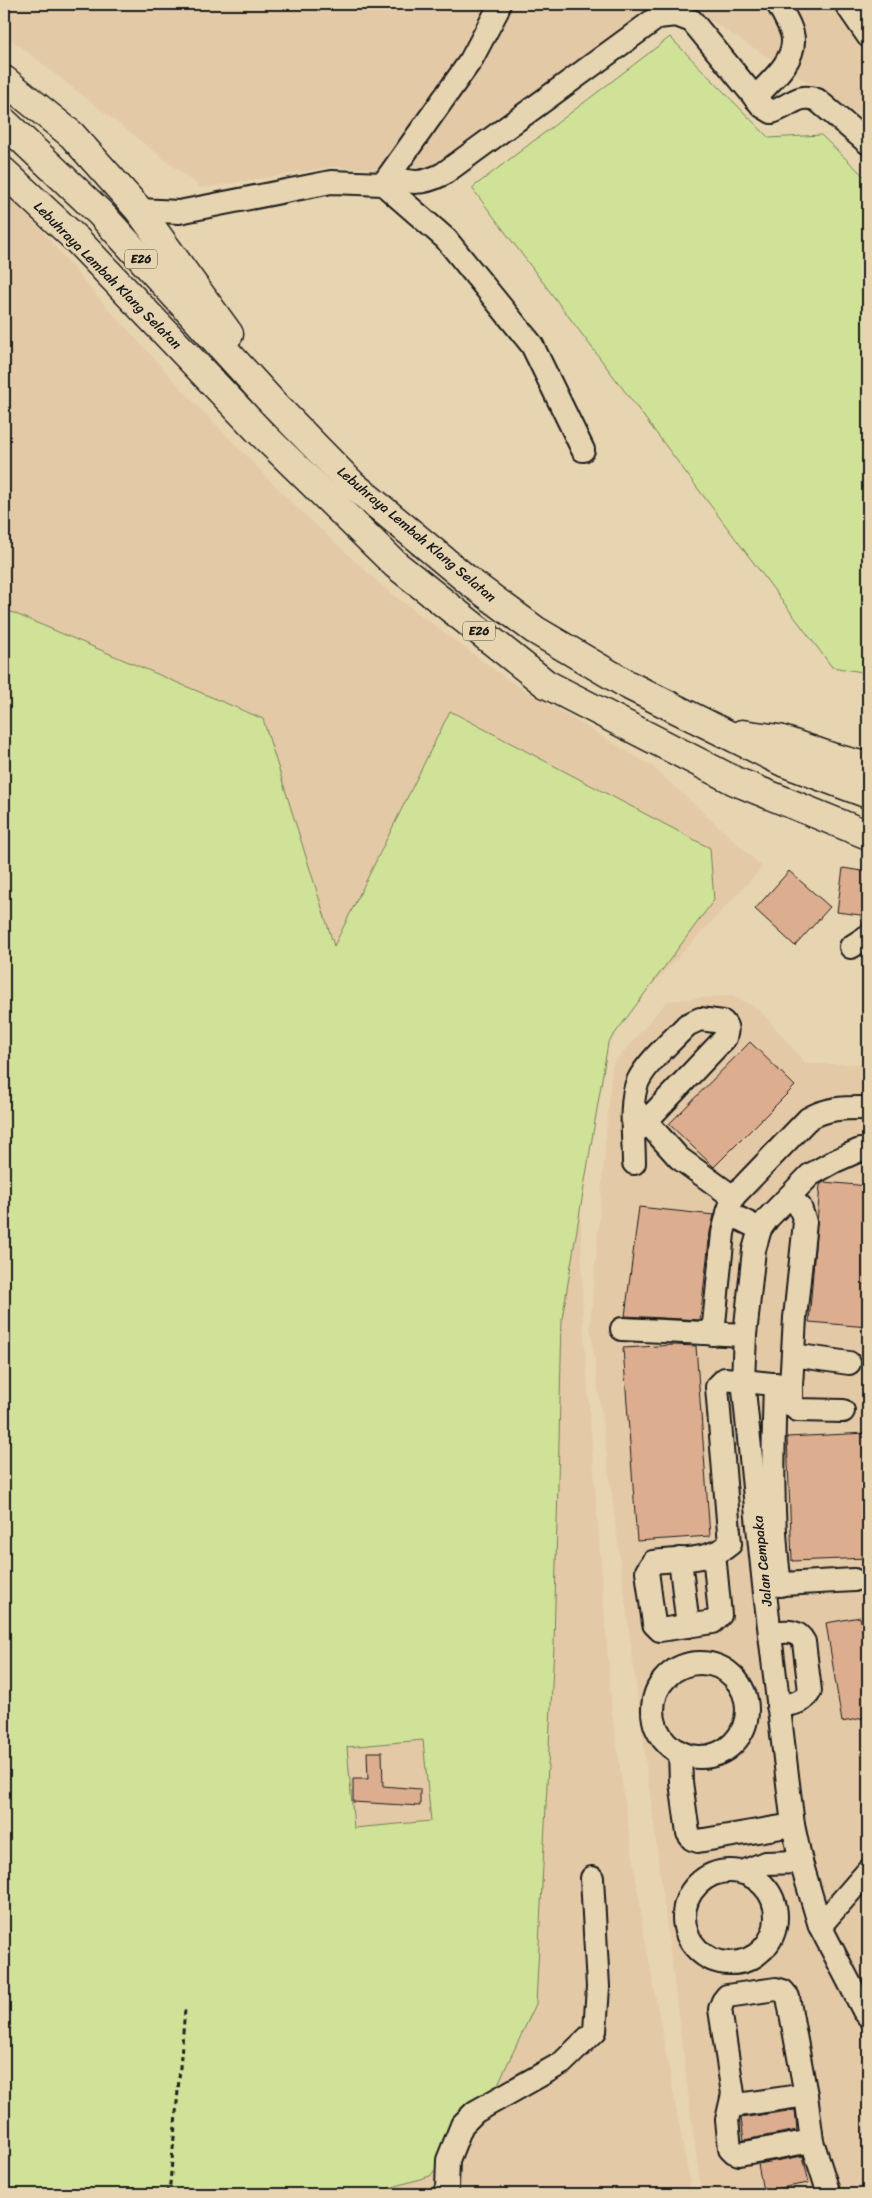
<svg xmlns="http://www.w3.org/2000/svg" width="872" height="2198" font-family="Sriracha,sans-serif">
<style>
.built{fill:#e4c9a7}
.green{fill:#cfe297;stroke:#767f5a;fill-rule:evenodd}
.building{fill:#dcad8e;stroke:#1c1c1c}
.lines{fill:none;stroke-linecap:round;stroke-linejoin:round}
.minor-casing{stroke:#1c1c1c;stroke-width:26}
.major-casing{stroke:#1c1c1c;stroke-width:31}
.highway-casing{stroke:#1c1c1c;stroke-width:31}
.path{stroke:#1c1c1c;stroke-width:3;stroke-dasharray:5 4;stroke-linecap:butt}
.minor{stroke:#e7d5b2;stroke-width:22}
.major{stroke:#e7d5b2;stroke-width:28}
.highway{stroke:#e7d5b2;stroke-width:28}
.labels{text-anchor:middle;stroke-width:5;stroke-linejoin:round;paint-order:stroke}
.shield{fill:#e7d5b2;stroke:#595449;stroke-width:1}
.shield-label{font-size:12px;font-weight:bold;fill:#1c1c1c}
.street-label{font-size:14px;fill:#1c1c1c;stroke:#e7d5b2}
</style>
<rect width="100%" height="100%" fill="#e7d5b2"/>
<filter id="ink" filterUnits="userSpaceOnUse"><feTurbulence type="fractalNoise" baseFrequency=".02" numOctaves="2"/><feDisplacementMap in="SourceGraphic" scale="10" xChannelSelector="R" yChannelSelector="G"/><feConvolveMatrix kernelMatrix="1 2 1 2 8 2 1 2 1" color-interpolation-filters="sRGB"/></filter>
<g filter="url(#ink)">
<!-- built -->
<g class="built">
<polygon points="4,4 659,4 423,171 331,167 201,188 4,34"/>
<polygon points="684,4 868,4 868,120"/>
<polygon points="4,186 96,295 191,399 294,505 387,590 507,679 652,766 763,867 578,1064 583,1324 612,1712 644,1933 692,2194 4,2194"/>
<polygon points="733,995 760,1010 806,1064 868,1064 868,2194 701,2194 590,1326 612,1065 667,1001"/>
</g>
<!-- green -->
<g class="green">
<polygon points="670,37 769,138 821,135 868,180 868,673 832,667 472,188"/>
<path d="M4 609 263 719 334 946 450 711 710 848 714 900 608 1043 562 1319 554 1646 536 2004 496 2088 464 2133 430 2176 369 2194H4ZM423 1740 431 1821 354 1828 347 1747Z"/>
</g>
<!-- building -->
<g class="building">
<polygon points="843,868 868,872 868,916 837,912"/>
<polygon points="789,871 830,907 795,946 755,909"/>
<polygon points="750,1042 795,1086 714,1167 669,1124"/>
<polygon points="824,1182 868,1186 868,1327 809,1322 820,1185"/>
<polygon points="639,1207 714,1215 710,1232 700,1320 625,1316"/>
<polygon points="674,1345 696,1346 710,1536 637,1541 623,1348"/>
<polygon points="867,1433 868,1558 792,1561 787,1437"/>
<polygon points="860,1617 868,1663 868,1717 842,1722 826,1623"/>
<polygon points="367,1752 382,1752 383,1786 420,1789 420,1806 353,1802 353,1779 368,1779"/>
<polygon points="795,2110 797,2130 744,2140 741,2118"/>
<polygon points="803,2156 809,2183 763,2191 758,2164"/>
</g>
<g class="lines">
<defs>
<g id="minor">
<polyline points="846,4 868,36"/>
<path d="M755 98C769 82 794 63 793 40 793 29 783 14 778 4"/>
<path d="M389 177C413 183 421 185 443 174L658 17 676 15 692 21 762 106 772 112C789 107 799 92 817 100L868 143"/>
<polyline points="383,184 471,60 497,11 499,4"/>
<polyline points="139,210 179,212 331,182 383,184 446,239 532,345 583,450"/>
<polyline points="851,947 868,936"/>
<polyline points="636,1110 679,1158 733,1197"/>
<path d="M634 1134 725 1038C727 1031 728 1027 723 1022L700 1019 687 1025C672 1041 647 1062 638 1081 629 1101 634 1140 634 1163"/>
<polyline points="868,1150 860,1150 835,1161 810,1175 768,1218 760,1229 754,1250 745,1335 743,1380 764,1585 793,1825 801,1862 820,1926 864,2011 868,2016"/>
<path d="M760 1229 728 1213 733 1197 808 1119C828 1107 846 1108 868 1108"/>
<polyline points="622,1329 745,1335"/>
<polyline points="713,1334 723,1233 728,1213"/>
<polyline points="793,1355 849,1363"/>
<path d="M775 1384C773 1451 771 1518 780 1585"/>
<polyline points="791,1386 791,1404 797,1410 843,1411"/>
<path d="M714 1553 720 1615 713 1622 660 1630 654 1624 647 1571 653 1562C677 1559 711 1561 730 1544L717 1387 725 1379 791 1386 795 1318 805 1222 800 1207 790 1197"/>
<polyline points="680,1559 688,1626"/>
<polyline points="765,1585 854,1580"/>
<path d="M770 1633C783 1632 797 1628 804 1642L810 1691C803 1704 791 1704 778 1706"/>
<circle cx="700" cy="1710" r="47"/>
<polyline points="680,1752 681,1782 688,1833 692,1839 698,1841 793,1825"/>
<circle cx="730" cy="1917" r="46"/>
<polyline points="743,1872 765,1863 801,1862"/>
<polyline points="820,1926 868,1871"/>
<polyline points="731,2106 806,2095"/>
<polyline points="812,2141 739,2154 734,2152 730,2148 727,2120 733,2094 720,2009 723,2001 727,1996 776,1989 783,1991 788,1997 806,2095 812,2141 829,2194"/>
<polyline points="444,2194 447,2188 448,2160 462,2125 475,2112 562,2063 595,2031 598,1987 592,1878"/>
</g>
<polyline id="major" points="4,80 72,135 139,210"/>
<g id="highway">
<polyline points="4,122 100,213 272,402 353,485 470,582 535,630 630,686 785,763 868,794"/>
<polyline points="4,172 77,240 259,431 395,564 546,684 735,781 868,835"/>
<polyline points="139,210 229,334"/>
<polyline points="742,734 779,739 831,757 868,767"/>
</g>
</defs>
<!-- minor casing -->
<use href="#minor" class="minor-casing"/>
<!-- major casing -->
<use href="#major" class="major-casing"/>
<!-- highway casing -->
<use href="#highway" class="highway-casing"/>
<!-- path -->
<polyline class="path" points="166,2194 170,2184 185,2009"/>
<!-- minor -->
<use href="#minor" class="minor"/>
<!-- major -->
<use href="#major" class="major"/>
<!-- highway -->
<use href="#highway" class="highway"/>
</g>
</g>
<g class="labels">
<!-- shield labels -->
<g class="shield">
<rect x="125" y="249.5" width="32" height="19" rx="4"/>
<rect x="463" y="621.5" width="32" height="19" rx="4"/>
</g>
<g class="shield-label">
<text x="141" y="263">E26</text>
<text x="479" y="635">E26</text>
</g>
<!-- street labels -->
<g class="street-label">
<text transform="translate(108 275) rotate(45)" y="5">Lebuhraya Lembah Klang Selatan</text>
<text transform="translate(417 534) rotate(40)" y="5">Lebuhraya Lembah Klang Selatan</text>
<text transform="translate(762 1561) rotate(-96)" y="5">Jalan Cempaka</text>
</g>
</g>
<!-- margin -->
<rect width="872" height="2198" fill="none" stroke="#e7d5b2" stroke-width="20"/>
<rect x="10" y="10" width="852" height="2178" fill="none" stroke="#1c1c1c" stroke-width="2" filter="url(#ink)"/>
</svg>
